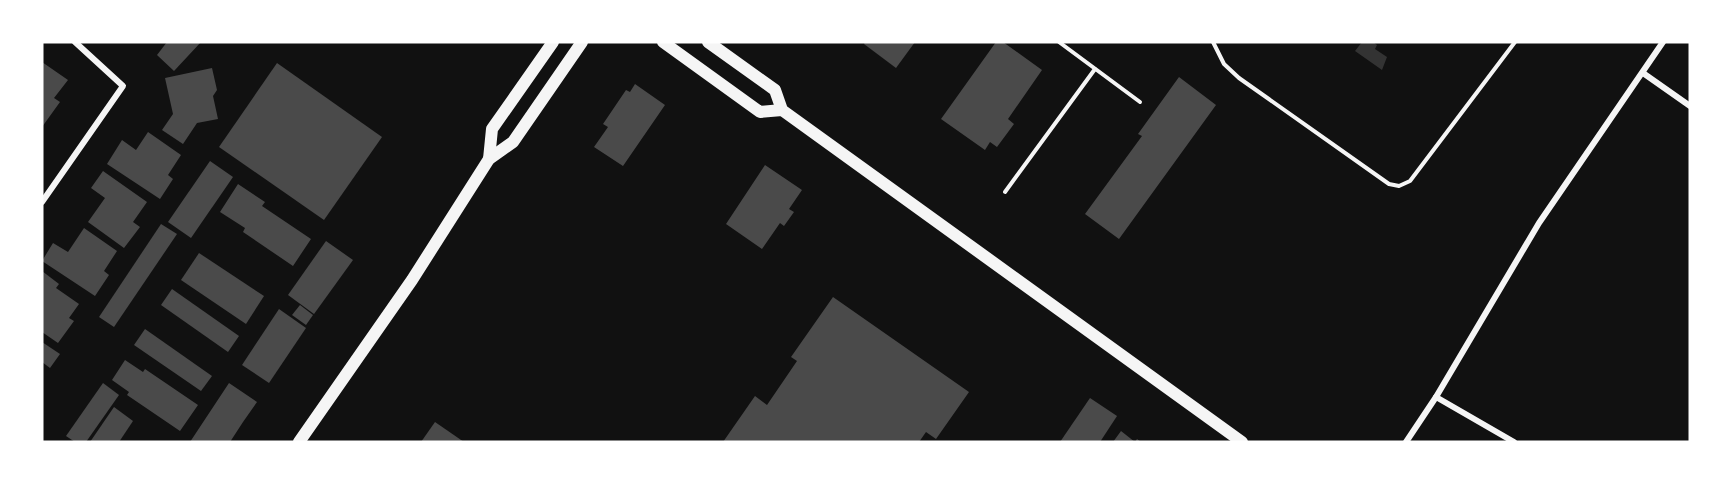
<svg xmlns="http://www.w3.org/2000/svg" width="1732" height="484" font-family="'Open Sans',sans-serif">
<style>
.water{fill:#333}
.building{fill:#4a4a4a}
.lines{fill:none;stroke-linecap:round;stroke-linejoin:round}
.service{stroke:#f5f5f5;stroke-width:4}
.minor{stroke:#f5f5f5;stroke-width:6}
.secondary{stroke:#f5f5f5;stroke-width:12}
</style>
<rect width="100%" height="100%" fill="#111"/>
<!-- water -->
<polygon class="water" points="1362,42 1373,42 1377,45 1375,49 1387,57 1382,70 1355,51"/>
<!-- building -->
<g class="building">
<polygon points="167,42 201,42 174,71 157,55"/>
<polygon points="865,42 915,42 896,68 864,44"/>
<polygon points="996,42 1003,42 1042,70 1008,119 1014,124 997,147 990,142 985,150 941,119"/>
<polygon points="42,62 68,80 54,98 60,102 42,127"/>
<polygon points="277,63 382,137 324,220 219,147"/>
<polygon points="212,68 217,90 213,96 218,119 197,123 183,144 162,130 173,114 165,78"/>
<polygon points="1179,77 1216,105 1119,239 1085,214 1142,136 1138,134"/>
<polygon points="635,84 665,105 623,166 594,147 608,127 603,124 626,90 630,92"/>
<polygon points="148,132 181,155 168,175 173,179 160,199 107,164 122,140 136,150"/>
<polygon points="210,161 233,177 191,238 168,222"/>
<polygon points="765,165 802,190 789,209 794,212 784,226 780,223 762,249 726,224"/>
<polygon points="103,171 147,202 133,222 140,227 124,248 88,222 105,198 91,188"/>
<polygon points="238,184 265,202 262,206 311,239 293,266 243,232 245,228 220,212"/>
<polygon points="161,224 177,234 114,327 99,317"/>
<polygon points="84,228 117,251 104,271 109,275 95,296 42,261 53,243 68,252"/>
<polygon points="326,241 353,260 314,314 288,295"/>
<polygon points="199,253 264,296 246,324 181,280"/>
<polygon points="42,271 59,284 56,288 79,304 69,318 74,321 58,343 42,332"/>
<polygon points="172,289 239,336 228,352 161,305"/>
<polygon points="833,297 969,392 936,439 926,432 919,442 723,442 755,396 767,405 797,361 791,357"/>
<polygon points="300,305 313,315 306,325 292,315"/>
<polygon points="279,309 306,328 269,383 242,365"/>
<polygon points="145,329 212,376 201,391 134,345"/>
<polygon points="42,342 60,354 50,368 42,362"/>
<polygon points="125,360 143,372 145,369 198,405 180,431 127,395 129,392 112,380"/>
<polygon points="103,383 119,395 86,442 75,442 66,436"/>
<polygon points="229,383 257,402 243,422 230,442 190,442"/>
<polygon points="1090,398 1117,416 1100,442 1060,442"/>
<polygon points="114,407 133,421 119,442 90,442"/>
<polygon points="435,422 464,442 421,442"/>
<polygon points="1121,431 1135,442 1137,439 1141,442 1113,442"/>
</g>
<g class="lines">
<!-- service -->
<g class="service">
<polyline points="1059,42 1140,102"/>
<polyline points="1213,42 1224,64 1239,78 1389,184 1399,186 1410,181 1515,42"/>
<polyline points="1005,192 1095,69"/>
</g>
<!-- minor -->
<g class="minor">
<polyline points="1643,73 1690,106"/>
<polyline points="42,202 123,86 75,42"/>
<polyline points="1436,397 1514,442"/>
<polyline points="1406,442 1436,397 1539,223 1663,42"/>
</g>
<!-- secondary -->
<g class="secondary">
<polyline points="663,42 760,112 782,110"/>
<polyline points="708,42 775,90 782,110 1242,442"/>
<polyline points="489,159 492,129 553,42"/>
<polyline points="299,442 412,280 489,159 513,142 582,42"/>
</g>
</g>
<!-- border -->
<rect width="1732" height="484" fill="none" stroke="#ffffff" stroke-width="87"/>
</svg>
